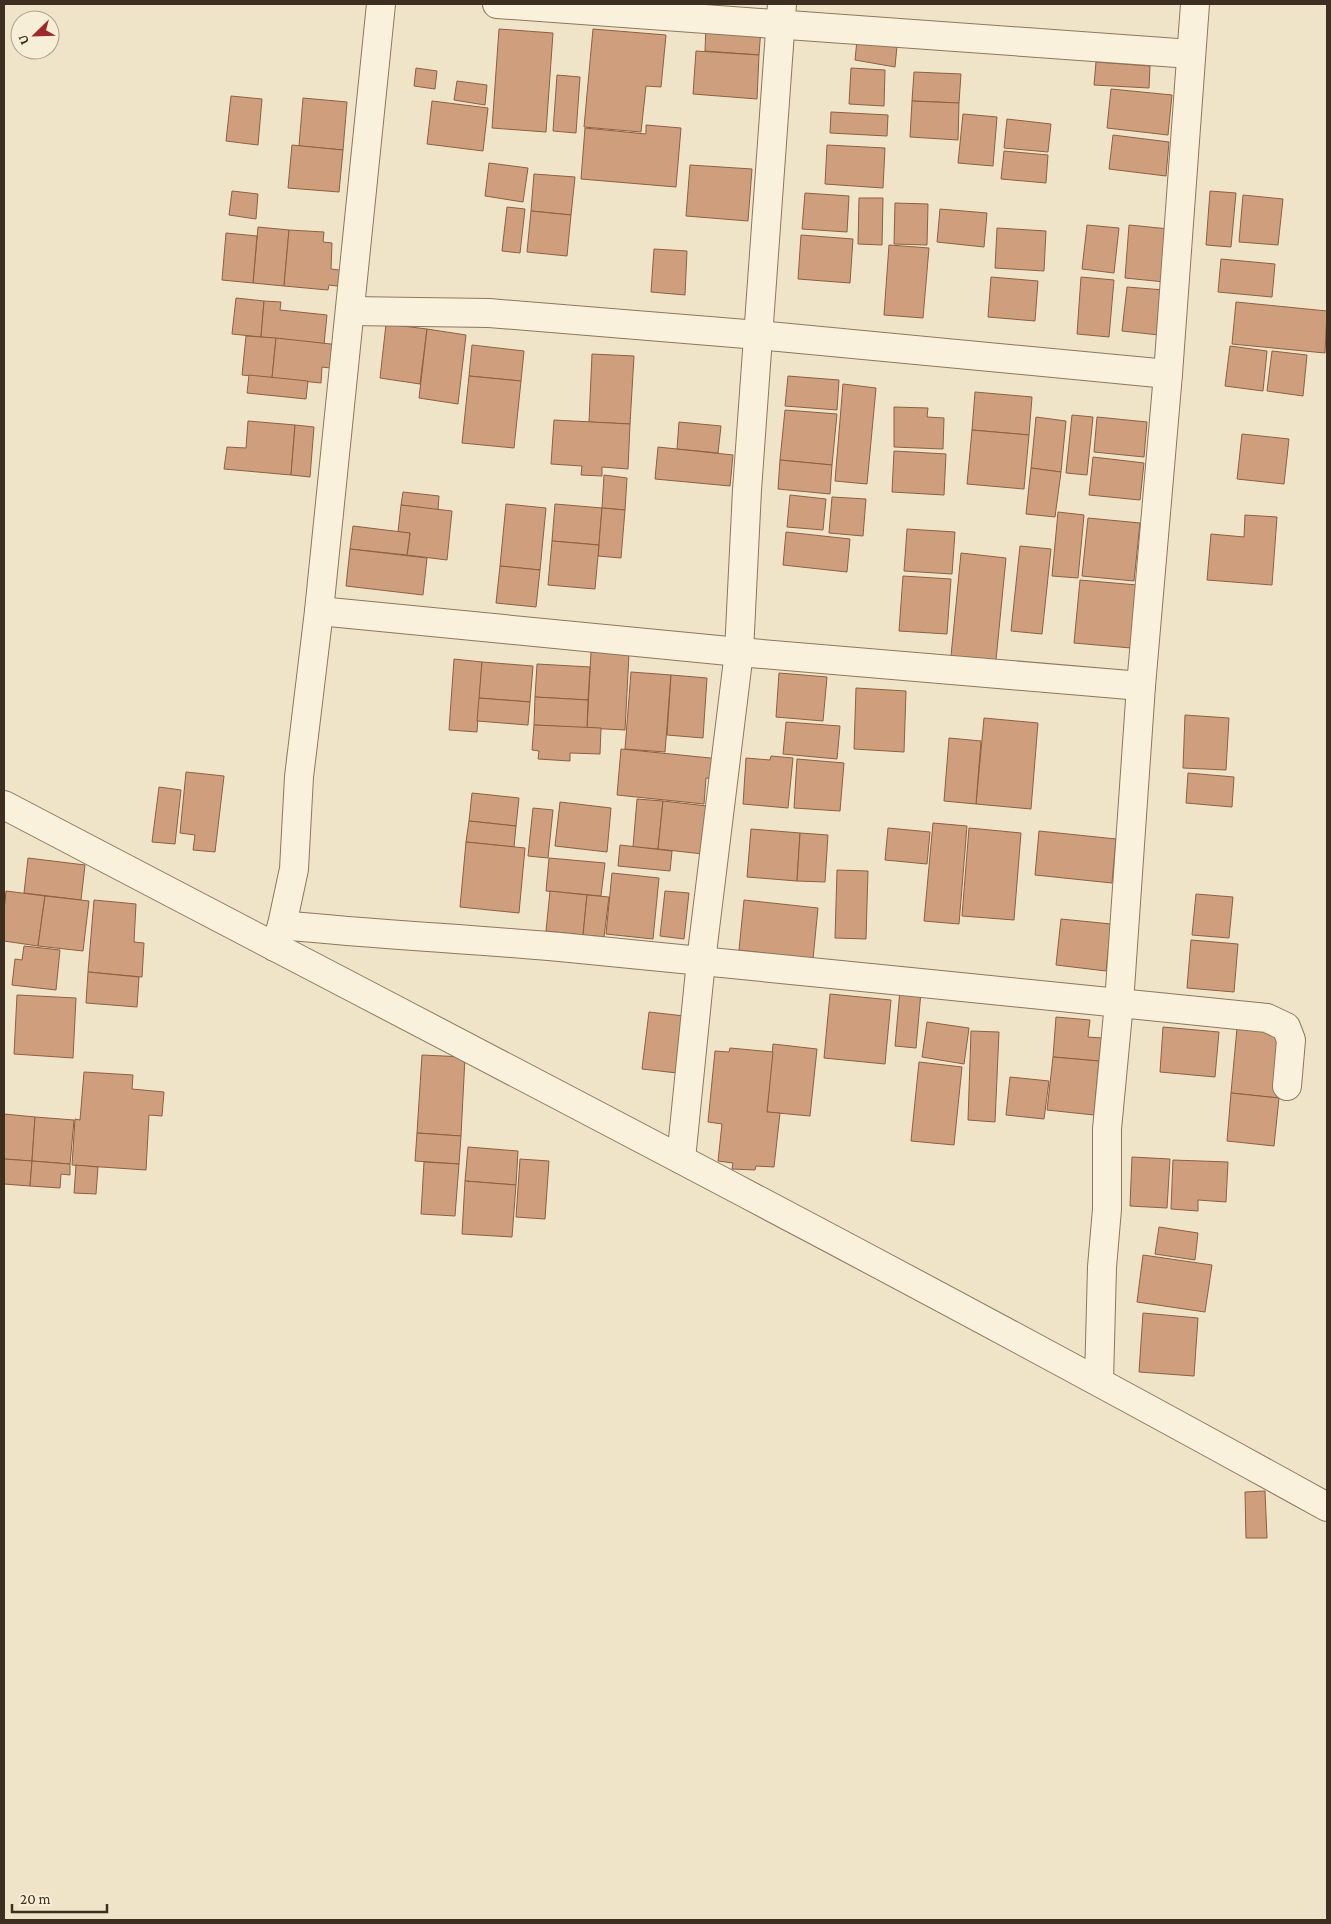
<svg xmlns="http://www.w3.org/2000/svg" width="1331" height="1924" font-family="'Crimson Pro',serif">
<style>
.building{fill:#cf9f7d;stroke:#8d5f41}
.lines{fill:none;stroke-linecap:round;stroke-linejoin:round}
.minor-casing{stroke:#8d765c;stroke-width:30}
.minor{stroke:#faf1dc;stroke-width:28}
</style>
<rect width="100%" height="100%" fill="#f0e4c8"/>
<!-- building -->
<g class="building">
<polygon points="706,24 761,28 759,55 705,51"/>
<polygon points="499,29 553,33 546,132 492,128"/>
<polygon points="593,29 666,35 661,87 646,86 641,132 584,127"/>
<polygon points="857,40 897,46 895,67 855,60"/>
<polygon points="696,51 759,55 757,99 693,94"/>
<polygon points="1096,62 1150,66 1149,88 1094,85"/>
<polygon points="416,68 437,71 435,89 414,86"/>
<polygon points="851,68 885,70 884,106 849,104"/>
<polygon points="914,72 961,74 959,103 912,101"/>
<polygon points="557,75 580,77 576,133 553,131"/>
<polygon points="457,81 487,85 485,105 454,100"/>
<polygon points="1111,89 1172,95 1168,135 1107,128"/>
<polygon points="231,96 262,99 258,145 226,141"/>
<polygon points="303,98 347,102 343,150 299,146"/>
<polygon points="432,101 488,108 483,151 427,144"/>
<polygon points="912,101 959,103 958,140 910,137"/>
<polygon points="831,112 888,115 887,136 830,133"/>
<polygon points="963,114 997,117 993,166 958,163"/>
<polygon points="1007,119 1051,124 1048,152 1004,148"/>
<polygon points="646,125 681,128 676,187 581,179 585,128 646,134"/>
<polygon points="1113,135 1169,142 1166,176 1109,169"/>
<polygon points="292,145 343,150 339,192 288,188"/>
<polygon points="827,145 885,148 883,188 825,184"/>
<polygon points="1004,151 1048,155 1046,183 1001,179"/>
<polygon points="489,163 528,168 523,202 485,196"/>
<polygon points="690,165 752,169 748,221 686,216"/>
<polygon points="534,174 575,177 571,215 531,211"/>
<polygon points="232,191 258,194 256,219 229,215"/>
<polygon points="1210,191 1236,193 1231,247 1206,245"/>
<polygon points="805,193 849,196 847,232 802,229"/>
<polygon points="1243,195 1283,199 1278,245 1239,242"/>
<polygon points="859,198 883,198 882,245 858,244"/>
<polygon points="895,203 928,204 927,245 894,244"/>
<polygon points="507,207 525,209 520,253 502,251"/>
<polygon points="940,209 987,213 984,247 937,242"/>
<polygon points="531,211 571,215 567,256 527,252"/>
<polygon points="1087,225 1119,228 1114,273 1082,269"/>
<polygon points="1129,225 1169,229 1165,282 1125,278"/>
<polygon points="258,227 289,230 284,286 253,283"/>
<polygon points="997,228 1046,231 1044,271 995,268"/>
<polygon points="289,230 324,232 323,242 332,243 331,269 347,271 345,287 329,285 328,290 284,286"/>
<polygon points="226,233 257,236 253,283 222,280"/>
<polygon points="801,235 853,239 850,283 798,279"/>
<polygon points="889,245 929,248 923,318 884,315"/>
<polygon points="654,249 687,251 685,295 651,292"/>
<polygon points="1221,259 1275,264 1272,297 1218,292"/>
<polygon points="991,277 1038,281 1035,321 988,317"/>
<polygon points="1081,277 1114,280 1109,337 1077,334"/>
<polygon points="1127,287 1164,290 1159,335 1122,331"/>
<polygon points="236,298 264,301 261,337 232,334"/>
<polygon points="264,301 281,302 280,310 327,315 324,344 261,337"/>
<polygon points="1236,302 1327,311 1325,353 1232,344"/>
<polygon points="386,324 427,329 420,384 380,378"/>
<polygon points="427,329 466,335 458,404 419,398"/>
<polygon points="246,336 276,338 272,378 242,375"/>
<polygon points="276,338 340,345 338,369 322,367 321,383 272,378"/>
<polygon points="472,345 524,351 521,381 469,376"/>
<polygon points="1230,346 1267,351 1263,391 1225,386"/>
<polygon points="1272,351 1307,355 1303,396 1267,391"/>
<polygon points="592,354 634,356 630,424 589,422"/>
<polygon points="249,375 308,381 306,399 247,393"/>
<polygon points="469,376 521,381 514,448 462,443"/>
<polygon points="788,376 839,380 837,410 785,406"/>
<polygon points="843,384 876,388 867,484 835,481"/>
<polygon points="975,392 1032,397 1029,435 972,430"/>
<polygon points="894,407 928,408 927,417 944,418 943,449 894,447"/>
<polygon points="785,410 837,414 832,465 780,460"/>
<polygon points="1072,415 1093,417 1087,475 1066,473"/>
<polygon points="1036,417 1066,421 1061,472 1031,468"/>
<polygon points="1097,417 1147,422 1144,457 1094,452"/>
<polygon points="554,420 630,424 628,469 602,467 602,476 581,475 582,466 551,464"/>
<polygon points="248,421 295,425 291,475 224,469 227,447 246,448"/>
<polygon points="679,422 721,426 718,453 677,449"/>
<polygon points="295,425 314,427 310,477 291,475"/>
<polygon points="972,430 1029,435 1024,489 967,484"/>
<polygon points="1242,434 1289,439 1284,484 1237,479"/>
<polygon points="658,447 733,455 730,486 655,479"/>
<polygon points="894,451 946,454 944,495 892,492"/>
<polygon points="1093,457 1144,463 1140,500 1089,495"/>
<polygon points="780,460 832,465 830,494 778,489"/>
<polygon points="1031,468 1061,472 1055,517 1026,514"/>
<polygon points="604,475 627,478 625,510 602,508"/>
<polygon points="403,492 439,496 438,510 401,505"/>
<polygon points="790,495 826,499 823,530 787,527"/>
<polygon points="832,497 866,499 863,536 829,533"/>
<polygon points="506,504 546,508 540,570 500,566"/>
<polygon points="555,504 602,508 599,545 552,541"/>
<polygon points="401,505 452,511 447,560 407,555 410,533 398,532"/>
<polygon points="602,508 625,510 621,558 598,556"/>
<polygon points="1058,512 1084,515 1078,578 1052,576"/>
<polygon points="1245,515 1277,517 1272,585 1207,580 1211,534 1244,537"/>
<polygon points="1088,518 1140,523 1134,581 1082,576"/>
<polygon points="353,526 410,533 407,555 350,549"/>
<polygon points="907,529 955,532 952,574 904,571"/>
<polygon points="786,532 850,539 847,572 783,565"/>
<polygon points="552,541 599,545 595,589 548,585"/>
<polygon points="1020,546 1051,549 1042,634 1011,631"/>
<polygon points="350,549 427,558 423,595 346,586"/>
<polygon points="961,553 1006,558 996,660 951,656"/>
<polygon points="500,566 540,570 536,607 496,603"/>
<polygon points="903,576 951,579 947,634 899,631"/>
<polygon points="1080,580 1137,585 1131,648 1074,643"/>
<polygon points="591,652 629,654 625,730 587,728"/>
<polygon points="454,659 482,662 477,732 449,730"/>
<polygon points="482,662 533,666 530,702 479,698"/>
<polygon points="537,664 590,667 588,700 535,697"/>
<polygon points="631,672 671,675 665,752 625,749"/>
<polygon points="779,673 827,677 823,721 776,717"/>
<polygon points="671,675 707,678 703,738 667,735"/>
<polygon points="856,688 906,691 904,752 854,749"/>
<polygon points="535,697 588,700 587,728 534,725"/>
<polygon points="479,698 530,702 528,725 477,721"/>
<polygon points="1185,715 1229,718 1226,770 1183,768"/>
<polygon points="984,718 1038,723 1031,809 976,804"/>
<polygon points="786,722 840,726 837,759 783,754"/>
<polygon points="534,725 601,728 600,754 570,753 570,761 538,759 539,751 532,750"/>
<polygon points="949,738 981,741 976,804 944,801"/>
<polygon points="621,749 720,759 718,779 706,778 704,804 617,795"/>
<polygon points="771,756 793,758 788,808 743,804 746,758 770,760"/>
<polygon points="797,759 844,763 840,811 794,808"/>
<polygon points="186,772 224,776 215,852 193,850 195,835 180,833"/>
<polygon points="1188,773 1234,777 1232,807 1186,803"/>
<polygon points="159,787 181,790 175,844 152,842"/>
<polygon points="472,793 519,798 516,826 469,821"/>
<polygon points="637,799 663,801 658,849 633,847"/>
<polygon points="663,801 707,806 703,854 658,849"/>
<polygon points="560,802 611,808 607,852 555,846"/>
<polygon points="533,808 553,810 548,858 528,856"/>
<polygon points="469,821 516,826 514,847 466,842"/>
<polygon points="933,823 967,826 959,924 924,921"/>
<polygon points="888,828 930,832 927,864 885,860"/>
<polygon points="969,828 1021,833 1014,920 962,916"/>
<polygon points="751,829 800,833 797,881 747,877"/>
<polygon points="1039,831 1116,839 1112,883 1035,875"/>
<polygon points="800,833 828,835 825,882 797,881"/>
<polygon points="466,842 525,848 519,913 460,907"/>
<polygon points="620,845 672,851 670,871 618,866"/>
<polygon points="28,858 85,865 81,900 24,893"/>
<polygon points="549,858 605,863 601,896 546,891"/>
<polygon points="837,870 868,871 866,939 835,938"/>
<polygon points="612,873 659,878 653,939 606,934"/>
<polygon points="6,891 45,896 38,946 4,941 4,911"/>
<polygon points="550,891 587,895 583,935 546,931"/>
<polygon points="665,891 689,893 684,939 660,936"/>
<polygon points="1196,894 1233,897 1229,938 1192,935"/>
<polygon points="587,895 609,897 604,937 583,935"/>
<polygon points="45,896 89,901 83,951 38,946"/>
<polygon points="94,900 136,904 134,942 144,943 142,977 88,972"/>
<polygon points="744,900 818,908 813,959 739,950"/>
<polygon points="1061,919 1111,924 1106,971 1056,965"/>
<polygon points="1191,940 1238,944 1234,992 1187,988"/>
<polygon points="24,946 60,950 56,990 12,985 15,959 22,960"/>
<polygon points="88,972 139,977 137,1007 86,1003"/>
<polygon points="900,990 921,992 916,1048 895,1046"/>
<polygon points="830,994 891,1000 885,1064 824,1058"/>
<polygon points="17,995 76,998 73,1058 14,1054"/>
<polygon points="649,1012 684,1016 677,1073 642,1069"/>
<polygon points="1056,1017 1090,1020 1088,1037 1102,1038 1099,1061 1053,1057"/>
<polygon points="927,1022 969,1028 964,1064 922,1057"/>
<polygon points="1163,1027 1219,1032 1215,1077 1160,1072"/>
<polygon points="1237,1028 1285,1033 1279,1098 1231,1093"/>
<polygon points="971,1031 999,1032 995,1122 968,1120"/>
<polygon points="773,1044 817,1049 810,1116 767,1112"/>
<polygon points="730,1048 773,1052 767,1112 780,1113 774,1167 756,1166 755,1170 732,1169 733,1163 718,1161 722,1124 708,1122 715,1051 729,1052"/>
<polygon points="422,1055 465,1057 461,1136 417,1133"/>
<polygon points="1053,1057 1099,1061 1094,1115 1047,1110"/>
<polygon points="919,1062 962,1067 954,1145 911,1141"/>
<polygon points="84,1072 133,1075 132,1089 164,1092 162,1116 149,1115 146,1170 72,1165 75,1119 80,1120"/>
<polygon points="1010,1077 1049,1081 1044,1119 1006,1115"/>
<polygon points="1231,1093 1279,1098 1274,1146 1227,1141"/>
<polygon points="4,1114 35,1117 32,1161 4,1159"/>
<polygon points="35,1117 74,1120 70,1164 32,1161"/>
<polygon points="417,1133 461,1136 459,1164 415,1161"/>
<polygon points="468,1147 518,1151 516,1185 465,1181"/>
<polygon points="1132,1157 1170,1159 1167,1208 1130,1206"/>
<polygon points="4,1159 32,1161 30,1186 4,1184"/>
<polygon points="520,1159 549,1161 545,1219 516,1217"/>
<polygon points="1173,1160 1228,1162 1226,1202 1198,1200 1198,1211 1171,1209"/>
<polygon points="32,1161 70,1164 70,1175 61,1174 60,1188 30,1186"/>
<polygon points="424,1162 459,1164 455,1216 421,1214"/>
<polygon points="76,1165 98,1167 96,1194 74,1193"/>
<polygon points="465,1181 516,1185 512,1237 462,1234"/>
<polygon points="1159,1227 1198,1233 1195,1260 1155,1254"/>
<polygon points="1143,1255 1212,1265 1205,1312 1137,1302"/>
<polygon points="1143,1313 1198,1318 1194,1376 1139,1372"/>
<polygon points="1265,1491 1267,1538 1246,1538 1245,1492"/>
</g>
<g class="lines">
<defs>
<g id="minor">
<polyline points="497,4 1191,54"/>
<polyline points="350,311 489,313 758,335 1168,374"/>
<polyline points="319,611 739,652 1141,686"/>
<path d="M4 805C446 1037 890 1265 1327 1507"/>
<polyline points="282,925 294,869 299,777 319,611 381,4"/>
<path d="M275 947 282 925C378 935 474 939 570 948 802 970 1035 995 1267 1018L1286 1027 1291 1040 1287 1086"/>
<polyline points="681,1159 701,961 739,652 747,490 782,4"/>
<polyline points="1099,1381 1102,1267 1107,1209 1107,1129 1119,1003 1141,686 1168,374 1195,4"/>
</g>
</defs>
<!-- minor casing -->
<use href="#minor" class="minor-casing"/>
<!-- minor -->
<use href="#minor" class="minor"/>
</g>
<!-- border -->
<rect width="1331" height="1924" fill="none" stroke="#3d2e20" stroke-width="10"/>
<!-- north arrow -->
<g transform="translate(35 35) rotate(247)"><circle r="24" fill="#f7eed8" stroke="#ada18e"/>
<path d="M0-4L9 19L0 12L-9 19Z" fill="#9e2a2b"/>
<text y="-8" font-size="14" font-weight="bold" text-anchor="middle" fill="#3d2e20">U</text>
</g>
<!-- scale -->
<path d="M12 1904v8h95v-8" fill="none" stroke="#3d2e20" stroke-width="2.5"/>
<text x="20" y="1904" font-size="15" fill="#3d2e20" stroke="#f7eed8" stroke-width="4" paint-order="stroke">20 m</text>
</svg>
